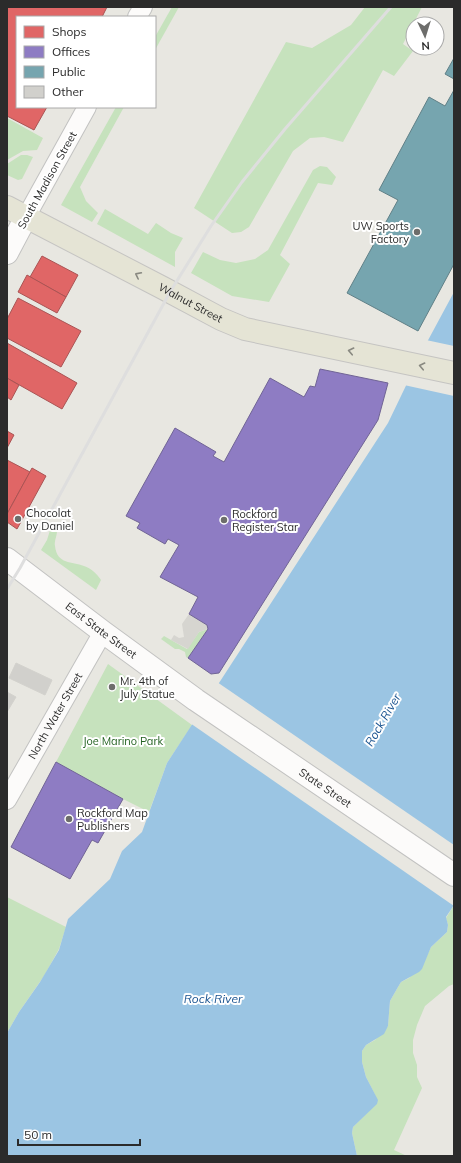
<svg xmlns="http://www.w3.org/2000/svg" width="461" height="1163" font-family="Mulish,sans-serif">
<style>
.green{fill:#c6e2bd}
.plaza{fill:#d6d5d0}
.water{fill:#9bc5e3}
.pier{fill:#e8e7e1}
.shops{fill:#e06666;stroke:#aa5454}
.offices{fill:#8e7cc3;stroke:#706495}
.public{fill:#76a5af;stroke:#608087}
.building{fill:#d1d0cc;stroke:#d3d2cd}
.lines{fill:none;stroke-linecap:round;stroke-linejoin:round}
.street-casing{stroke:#c2c2c1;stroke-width:20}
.secondary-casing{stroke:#c2c2c1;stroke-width:24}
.primary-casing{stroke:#c5c4c2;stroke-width:24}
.street{stroke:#fcfbfa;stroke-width:18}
.secondary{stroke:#fcfbfa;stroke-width:22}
.primary{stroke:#e5e4d5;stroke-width:22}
.rail{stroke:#dedede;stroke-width:3}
.oneway{stroke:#888880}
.poi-dot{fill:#6d6d6b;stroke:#fff;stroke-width:1.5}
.labels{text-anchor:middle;stroke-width:4;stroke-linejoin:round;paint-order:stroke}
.street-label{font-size:11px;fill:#2b2b2b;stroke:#fff}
.poi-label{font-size:11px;fill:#2b2b2b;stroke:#fff;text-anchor:start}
.park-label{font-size:11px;fill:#236221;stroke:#fff}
.water-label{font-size:12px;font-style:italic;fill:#195390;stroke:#fff}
</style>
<rect width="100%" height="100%" fill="#e8e7e1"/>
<!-- green -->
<g class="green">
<polygon points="172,7 179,7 155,50 155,37"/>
<polygon points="365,7 422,7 403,44 413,51 394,76 383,70 343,142 324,137 310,138 293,151 249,227 241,232 232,233 194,208 286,42 312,48 351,25"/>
<polygon points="116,107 124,107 80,187 86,201 98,213 92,222 61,205"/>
<polygon points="7,118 43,138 37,150 23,151 7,160"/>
<polygon points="21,155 27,155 33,157 22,179 18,180 7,175 7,164"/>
<polygon points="320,166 327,167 336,177 332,185 318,183 280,255 290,264 269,302 232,296 191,273 203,252 220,260 236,263 255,259 268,250 313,170"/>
<polygon points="105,209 148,234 156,223 171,233 183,238 175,252 175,267 97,224"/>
<path d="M51 527 56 529 57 531C57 536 54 541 55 546 57 565 72 561 84 566 91 568 97 574 101 580L96 590 41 550 47 540Z"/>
<polygon points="208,629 188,658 186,657 185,652 179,649 175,649 161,639 164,636 187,649 199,632"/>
<polygon points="108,664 192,725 167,763 149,812 123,799 56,762"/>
<polygon points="7,897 66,927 59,949 44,976 19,1012 7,1033"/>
<polygon points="454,905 454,984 449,986 425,1006 417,1025 413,1040 413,1053 417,1065 417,1077 422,1088 394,1150 407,1156 357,1156 352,1133 353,1127 376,1104 375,1095 366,1077 362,1062 362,1051 366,1045 375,1040 388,1026 390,1001 398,987 401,982 409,978 425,960 431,947 447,932 448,925 446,918"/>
</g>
<!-- plaza -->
<polygon class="plaza" points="189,614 207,625 208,629 199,632 188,649 171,640 174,635 179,638 184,637 182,624"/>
<!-- water -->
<polygon class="water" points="454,292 454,905 446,917 448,925 447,932 431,947 422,969 419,972 401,982 398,987 390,1001 388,1026 384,1034 366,1045 362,1051 362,1062 366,1077 378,1100 377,1104 353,1127 352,1133 357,1156 7,1156 7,1033 19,1012 40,982 59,950 68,919 110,879 122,851 142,832 167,763 388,423 426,344"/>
<!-- pier -->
<g class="pier">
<polygon points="426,340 454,346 454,396 404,385"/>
<polygon points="217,682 454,845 454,906 190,723"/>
</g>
<!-- shops -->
<g class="shops">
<polygon points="7,7 107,7 102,17 17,17 17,107 47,107 34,130 7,116"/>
<polygon points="42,256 78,275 66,297 30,277"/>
<polygon points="27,275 66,297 57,313 18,292"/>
<polygon points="18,298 81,331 61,367 7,338 7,319"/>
<polygon points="7,343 77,383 62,409 7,378"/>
<polygon points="7,378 19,385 11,400 7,397"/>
<polygon points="7,431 14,435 7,448"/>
<polygon points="7,460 30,472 7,514"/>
<polygon points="32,468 46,476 17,529 7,522 7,514"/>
</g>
<!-- offices -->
<g class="offices">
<polygon points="320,369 388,383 378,420 219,673 211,674 188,658 208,629 207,625 189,614 198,597 160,577 179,545 168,539 165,544 137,528 140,523 126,516 175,428 216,452 213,456 224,462 270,378 304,397 310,386 315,387"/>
<polygon points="56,762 123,799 98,843 92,840 70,879 11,847"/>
</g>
<!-- public -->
<g class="public">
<polygon points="454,58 454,79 445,74"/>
<polygon points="454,90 454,264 418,331 347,293 398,200 379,190 429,97 445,106"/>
</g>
<!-- building -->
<g class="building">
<polygon points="16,663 52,680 45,695 9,678"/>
<polygon points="7,692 16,697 7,712"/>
</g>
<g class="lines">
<defs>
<g id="street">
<polyline points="137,17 143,7"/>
<polyline points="26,217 87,107"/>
<path id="s1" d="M7 800 103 632"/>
</g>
<g id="secondary">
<polyline points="7,253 26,217"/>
<path id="s2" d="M7 559 103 632 196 700 454 875"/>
</g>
<g id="primary">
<path id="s3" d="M7 207 163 288 221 319 245 329 454 373"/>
</g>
</defs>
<!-- street casing -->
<use href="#street" class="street-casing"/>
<!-- secondary casing -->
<use href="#secondary" class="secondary-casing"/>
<!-- primary casing -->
<use href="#primary" class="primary-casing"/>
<!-- street -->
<use href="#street" class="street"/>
<!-- secondary -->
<use href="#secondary" class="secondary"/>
<!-- primary -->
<use href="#primary" class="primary"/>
<!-- rail -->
<polyline class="rail" points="7,589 20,568 170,292 211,226 242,182 285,129 391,7"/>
</g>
<!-- one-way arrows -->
<defs><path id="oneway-chevron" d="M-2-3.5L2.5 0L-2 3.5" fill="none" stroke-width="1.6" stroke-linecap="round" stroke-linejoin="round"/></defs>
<g class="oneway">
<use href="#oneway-chevron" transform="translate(138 275) rotate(-153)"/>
<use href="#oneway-chevron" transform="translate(351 351) rotate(-168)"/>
<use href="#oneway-chevron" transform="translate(422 366) rotate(-168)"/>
</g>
<!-- markers -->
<g class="poi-dot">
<circle cx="417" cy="232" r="4"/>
<circle cx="18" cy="519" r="4"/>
<circle cx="224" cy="520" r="4"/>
<circle cx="112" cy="687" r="4"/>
<circle cx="69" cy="819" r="4"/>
</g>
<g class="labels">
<!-- street labels -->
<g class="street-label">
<text transform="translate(47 180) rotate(-61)" y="4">South Madison Street</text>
<text dy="4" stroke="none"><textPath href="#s3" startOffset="207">Walnut Street</textPath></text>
<text dy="4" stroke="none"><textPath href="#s2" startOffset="118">East State Street</textPath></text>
<text dy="4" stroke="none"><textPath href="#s1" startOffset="97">North Water Street</textPath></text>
<text dy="4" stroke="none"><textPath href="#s2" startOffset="392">State Street</textPath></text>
</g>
<!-- poi labels -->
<g class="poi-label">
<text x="409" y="230" text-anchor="end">UW Sports<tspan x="409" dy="13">Factory</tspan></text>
<text x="26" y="517">Chocolat<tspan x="26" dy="13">by Daniel</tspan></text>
<text x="232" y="518">Rockford<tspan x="232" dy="13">Register Star</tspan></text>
<text x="120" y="685">Mr. 4th of<tspan x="120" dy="13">July Statue</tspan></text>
<text x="77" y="817">Rockford Map<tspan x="77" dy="13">Publishers</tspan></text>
</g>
<!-- park labels -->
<g class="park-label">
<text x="123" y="745">Joe Marino Park</text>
</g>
<!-- water labels -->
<g class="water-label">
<text transform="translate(383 720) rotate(-60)" y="4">Rock River</text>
<text x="213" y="1003">Rock River</text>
</g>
</g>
<!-- border -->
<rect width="461" height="1163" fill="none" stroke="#2b2b2b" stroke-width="16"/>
<!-- legend -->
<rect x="16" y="16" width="140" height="92" fill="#ffffff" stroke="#aaaaaa"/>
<rect x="24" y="26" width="20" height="12" fill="#e06666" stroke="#aaaaaa"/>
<text x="52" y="36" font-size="12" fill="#2b2b2b">Shops</text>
<rect x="24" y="46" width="20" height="12" fill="#8e7cc3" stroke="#aaaaaa"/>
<text x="52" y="56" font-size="12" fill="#2b2b2b">Offices</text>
<rect x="24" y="66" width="20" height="12" fill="#76a5af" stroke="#aaaaaa"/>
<text x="52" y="76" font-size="12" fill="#2b2b2b">Public</text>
<rect x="24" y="86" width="20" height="12" fill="#d1d0cc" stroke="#aaaaaa"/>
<text x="52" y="96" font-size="12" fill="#2b2b2b">Other</text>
<!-- north arrow -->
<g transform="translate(425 36) rotate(176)"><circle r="19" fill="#ffffff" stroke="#aaaaaa"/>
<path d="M0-3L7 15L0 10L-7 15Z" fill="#6d6d6b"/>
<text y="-6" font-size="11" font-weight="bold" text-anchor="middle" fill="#2b2b2b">N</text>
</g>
<!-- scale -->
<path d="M18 1139v6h122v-6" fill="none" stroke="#2b2b2b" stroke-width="2"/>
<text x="24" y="1139" font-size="12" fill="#2b2b2b" stroke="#ffffff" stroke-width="3" paint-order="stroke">50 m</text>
</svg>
